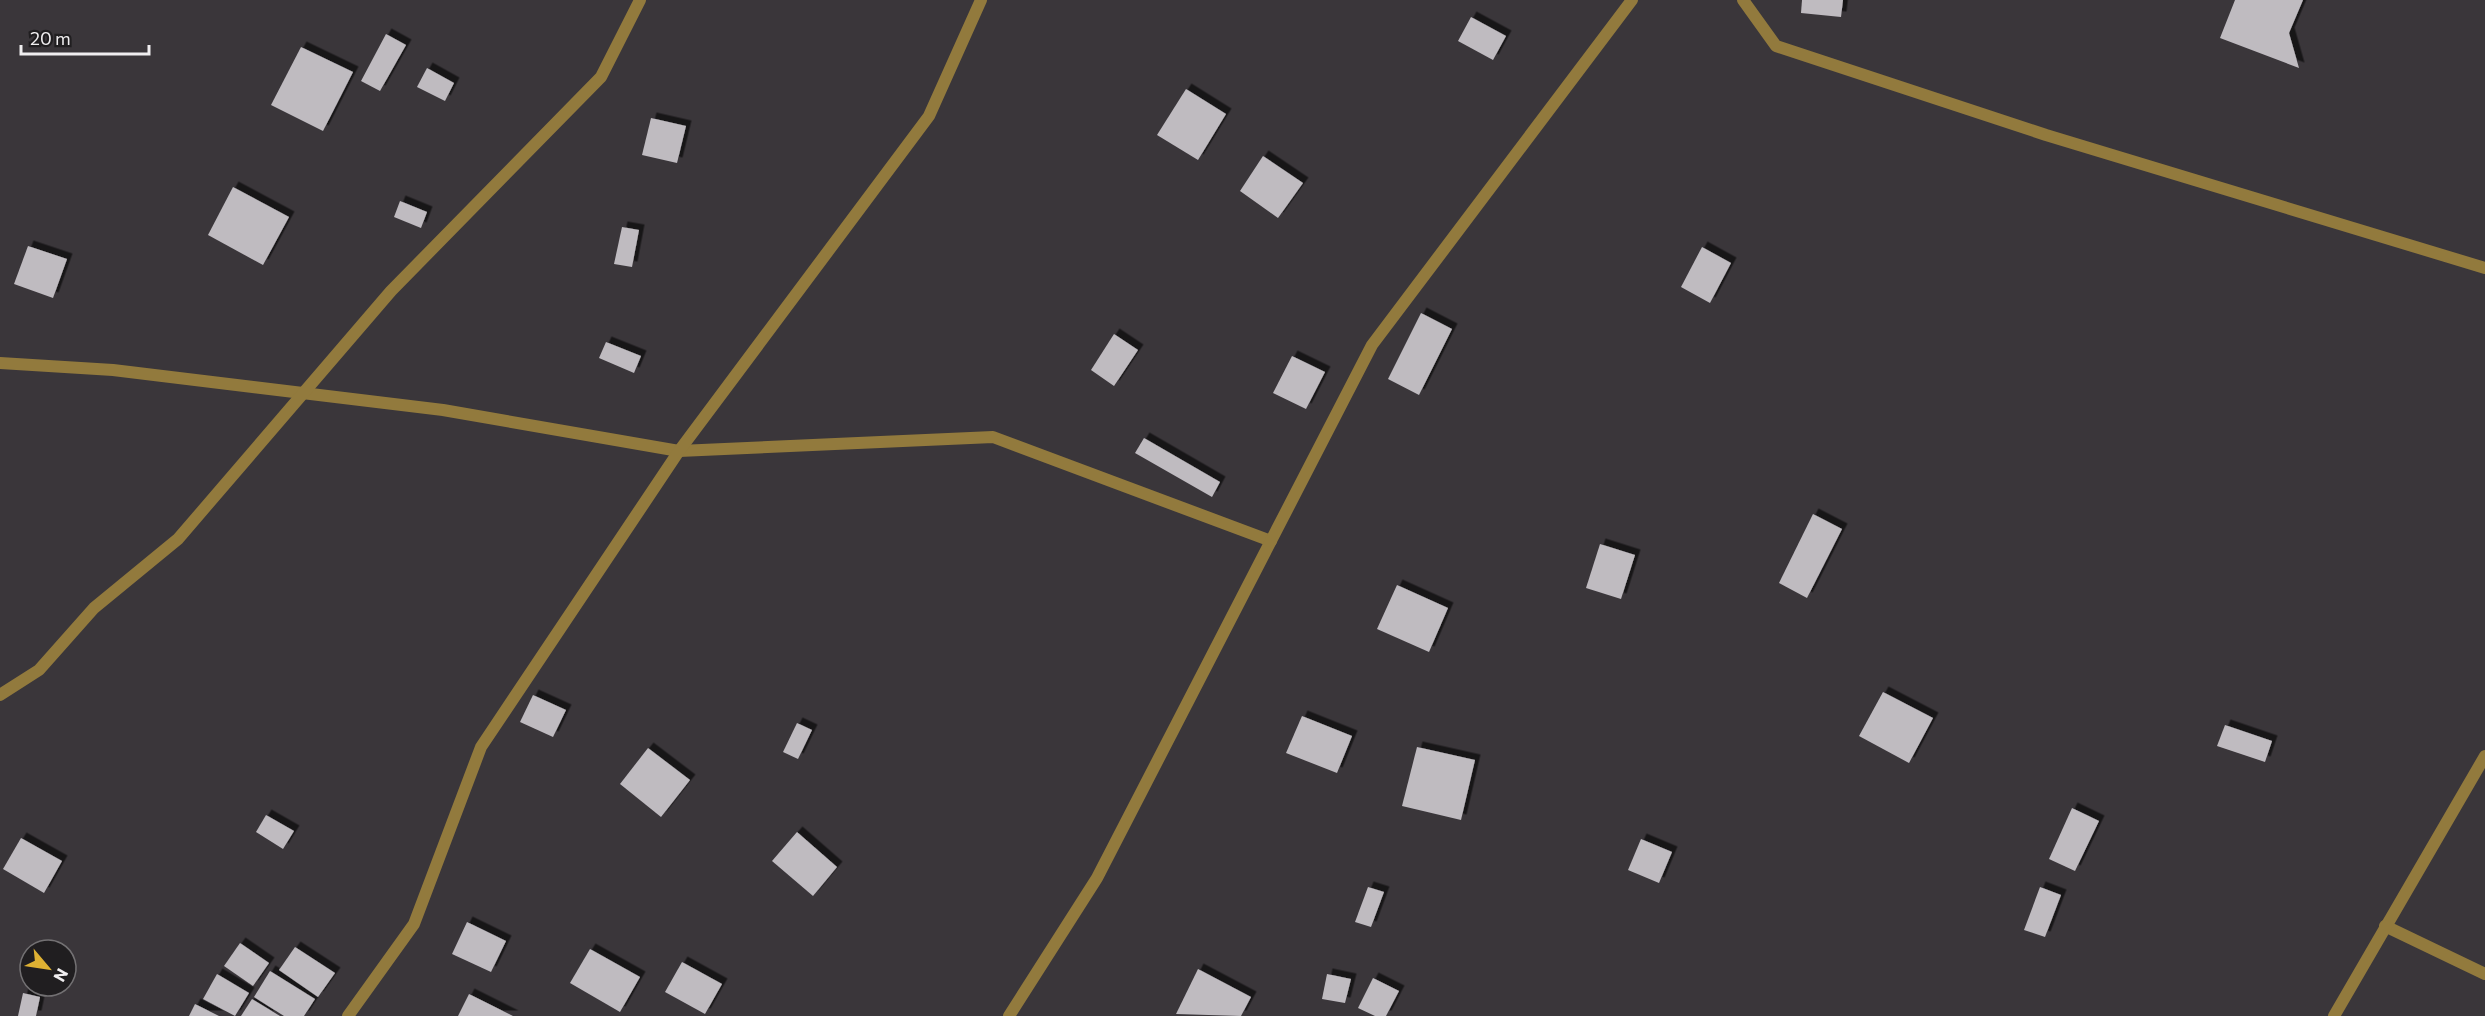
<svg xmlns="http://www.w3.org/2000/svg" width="2485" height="1016" font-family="Commissioner,sans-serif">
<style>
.building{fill:#bfbbc0;filter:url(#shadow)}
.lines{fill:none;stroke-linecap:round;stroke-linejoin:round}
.street{stroke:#927a3d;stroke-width:12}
</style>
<defs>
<filter id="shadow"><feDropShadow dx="5.5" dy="-5.5" stdDeviation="0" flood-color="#0009"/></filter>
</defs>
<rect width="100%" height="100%" fill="#3a363a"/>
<!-- building -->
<g class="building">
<polygon points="1802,0 1843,0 1841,17 1801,13"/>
<polygon points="2235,0 2303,0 2289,33 2299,68 2220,38"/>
<polygon points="1471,17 1506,36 1493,60 1458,41"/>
<polygon points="386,34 406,45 380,91 361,81"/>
<polygon points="301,47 353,72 323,131 271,105"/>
<polygon points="427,68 454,83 445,101 417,87"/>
<polygon points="1186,89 1226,114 1198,160 1157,135"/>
<polygon points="651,118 686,126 677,163 642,155"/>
<polygon points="1263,156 1303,183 1278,218 1240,191"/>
<polygon points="233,187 289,217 263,265 208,235"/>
<polygon points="400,201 427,212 421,228 394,217"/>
<polygon points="622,227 639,230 632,267 614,264"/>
<polygon points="28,246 67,259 53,298 14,284"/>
<polygon points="1702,247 1731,263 1710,303 1681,287"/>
<polygon points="1421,313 1452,329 1419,395 1388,379"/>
<polygon points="1114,334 1138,350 1114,386 1091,370"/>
<polygon points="606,342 641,356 634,373 599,358"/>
<polygon points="1292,356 1325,372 1306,409 1273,393"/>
<polygon points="1144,438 1220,482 1212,497 1135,453"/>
<polygon points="1813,514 1842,529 1807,598 1779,583"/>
<polygon points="1600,544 1635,555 1621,599 1586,588"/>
<polygon points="1397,585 1448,608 1429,652 1377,629"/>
<polygon points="1883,692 1933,718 1909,763 1859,736"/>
<polygon points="533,695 566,710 553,737 520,722"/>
<polygon points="1302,716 1352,736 1337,773 1286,753"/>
<polygon points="797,723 812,730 798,759 783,752"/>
<polygon points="2225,725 2272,741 2265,762 2217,746"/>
<polygon points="1417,747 1475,760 1461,820 1402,806"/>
<polygon points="648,748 690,780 661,817 620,784"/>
<polygon points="2072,808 2099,821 2075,871 2049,859"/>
<polygon points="266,815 294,831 283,849 256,832"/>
<polygon points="797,832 837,867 813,896 772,861"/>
<polygon points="21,838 62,861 44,893 3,869"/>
<polygon points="1641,839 1672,852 1659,883 1628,870"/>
<polygon points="1368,887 1384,892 1371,927 1355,922"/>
<polygon points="2040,887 2061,895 2045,937 2024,930"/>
<polygon points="467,922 506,941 491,972 452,954"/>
<polygon points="240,943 269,963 253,986 224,966"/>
<polygon points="295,947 335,973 318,997 279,970"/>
<polygon points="590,949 640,977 620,1012 570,983"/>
<polygon points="682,962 722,984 705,1014 665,992"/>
<polygon points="1198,969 1251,997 1241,1016 1176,1014"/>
<polygon points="270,971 315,999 304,1016 284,1016 254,997"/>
<polygon points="217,974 249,993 235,1016 203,999"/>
<polygon points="1327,974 1351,979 1345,1003 1322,999"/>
<polygon points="1373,978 1399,991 1386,1016 1375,1016 1358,1008"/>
<polygon points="23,993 40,997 36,1016 18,1016"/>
<polygon points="469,994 513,1016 458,1016"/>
<polygon points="252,999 280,1016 241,1016"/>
<polygon points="195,1004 219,1016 189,1016"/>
</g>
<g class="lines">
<!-- street -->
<g class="street">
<polyline points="1743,0 1776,46 2046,135 2485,268"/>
<polyline points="0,363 113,370 443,410 679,451 993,437 1271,541"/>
<polyline points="0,695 39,670 94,608 178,539 391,291 601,77 640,0"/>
<polyline points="2385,926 2485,974"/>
<polyline points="348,1016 414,924 481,747 679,451 929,116 981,0"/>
<polyline points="1009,1016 1097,878 1372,345 1632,0"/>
<polyline points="2334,1016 2485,756"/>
</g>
</g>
<!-- north arrow -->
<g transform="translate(48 968) rotate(119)"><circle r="28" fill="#201e20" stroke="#737173" stroke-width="1.5"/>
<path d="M0-4.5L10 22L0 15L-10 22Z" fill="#deb133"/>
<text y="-9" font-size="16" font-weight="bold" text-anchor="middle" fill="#f0eef0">N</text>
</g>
<!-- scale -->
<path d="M21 45v9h128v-9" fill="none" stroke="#f0eef0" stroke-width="3"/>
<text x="30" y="45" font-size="18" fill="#f0eef0" stroke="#201e20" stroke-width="4.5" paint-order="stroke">20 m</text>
</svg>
